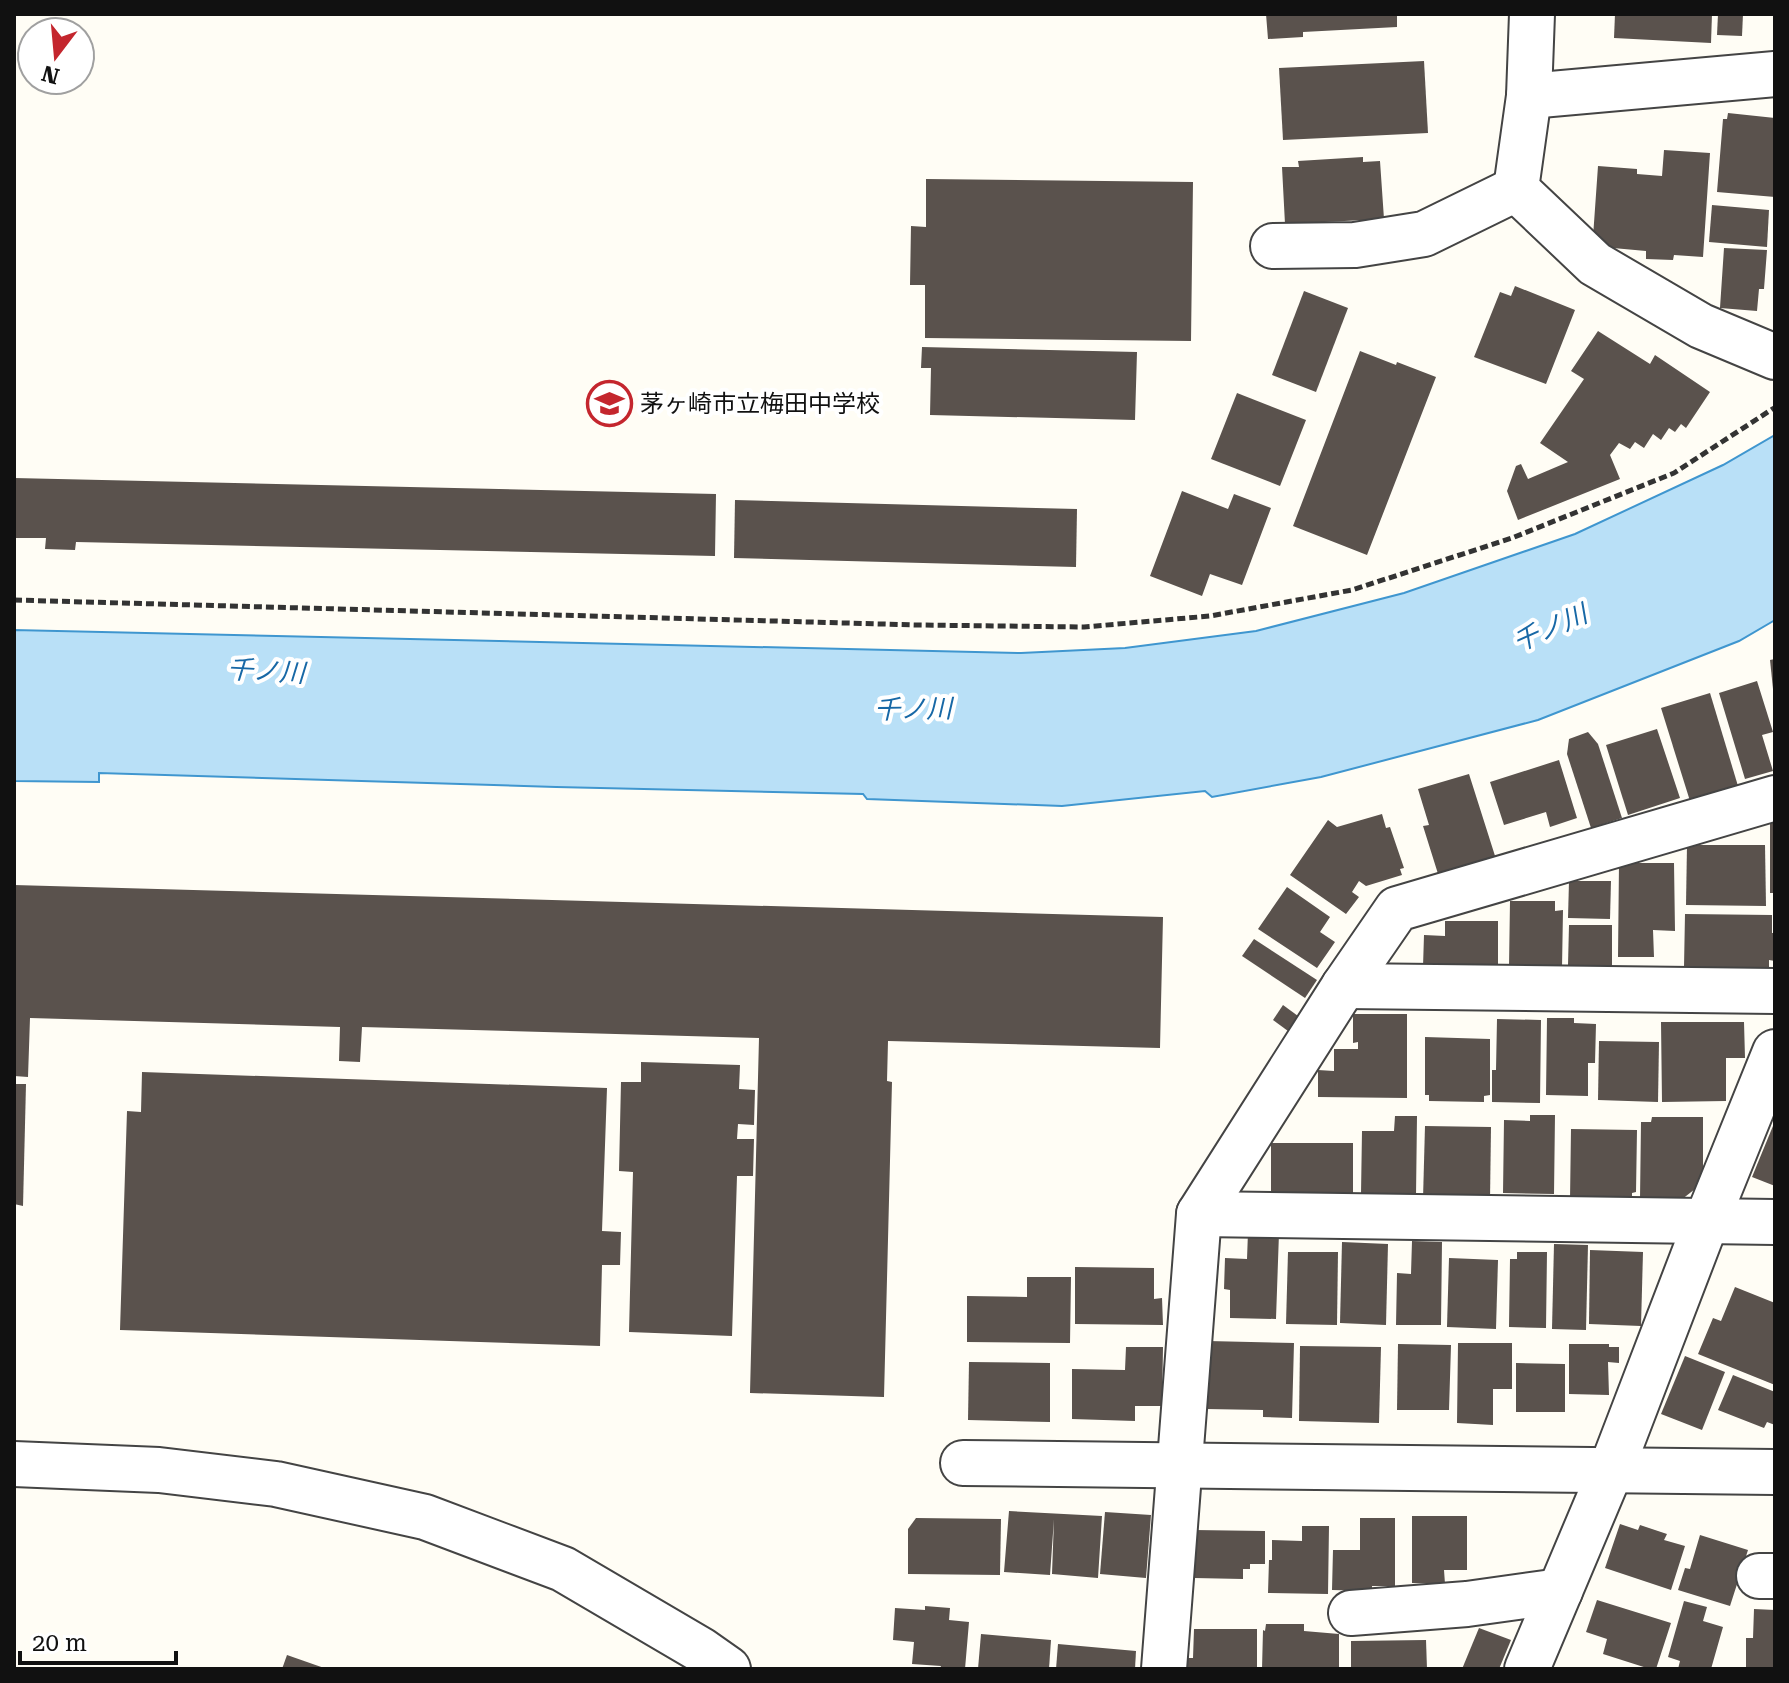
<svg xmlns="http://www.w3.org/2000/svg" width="1789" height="1683" font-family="'Roboto Serif','Noto Sans JP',serif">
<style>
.water{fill:#b9e0f7;stroke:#3f96cf;stroke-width:2}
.building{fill:#5a524d}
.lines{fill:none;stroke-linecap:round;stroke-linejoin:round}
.minor-casing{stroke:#444;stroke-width:48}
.path{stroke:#333;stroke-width:5;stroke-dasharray:8 4;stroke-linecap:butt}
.minor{stroke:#fff;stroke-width:44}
.labels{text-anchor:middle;stroke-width:8;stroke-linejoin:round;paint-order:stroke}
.poi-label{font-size:24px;fill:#111;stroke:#fff;text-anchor:start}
.water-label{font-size:26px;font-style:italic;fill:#1768a6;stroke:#fff}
</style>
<rect width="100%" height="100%" fill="#fffdf5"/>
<!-- water -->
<polygon class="water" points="1775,435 1775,620 1739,641 1538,720 1321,777 1212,797 1205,791 1062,806 867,799 863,794 556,787 99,773 99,782 14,781 14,630 1021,653 1125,648 1256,631 1404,593 1575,534 1723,465"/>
<!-- building -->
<g class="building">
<polygon points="1266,14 1397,14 1397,27 1303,32 1303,37 1268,39"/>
<polygon points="1615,14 1712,14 1711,43 1614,38"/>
<polygon points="1718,14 1743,14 1742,36 1717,35"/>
<polygon points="1424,61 1428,133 1283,140 1279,68"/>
<polygon points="1728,113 1775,118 1775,197 1717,192 1723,119 1727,119"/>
<polygon points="1664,150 1710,153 1703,257 1674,255 1673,260 1646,259 1646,251 1602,247 1602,238 1593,237 1598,166 1637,169 1637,174 1662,176"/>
<polygon points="1363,157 1363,162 1380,161 1384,219 1285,224 1282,167 1299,167 1298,161"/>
<polygon points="926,179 1193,182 1191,341 925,338 925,285 910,285 911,226 926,227"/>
<polygon points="1712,205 1769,210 1767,247 1709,242"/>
<polygon points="1724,248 1767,250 1764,289 1759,289 1757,311 1720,308"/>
<polygon points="1515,286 1575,310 1546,384 1474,357 1500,292 1511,296"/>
<polygon points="1304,291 1348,308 1316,392 1272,375"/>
<polygon points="1598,331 1650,364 1655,355 1710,392 1686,428 1681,424 1675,432 1669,428 1661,440 1653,434 1644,448 1635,442 1630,449 1619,443 1610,455 1620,479 1518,520 1507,491 1516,466 1521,464 1528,479 1568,462 1540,443 1584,379 1571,371"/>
<polygon points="922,347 1137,352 1135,420 930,415 931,368 921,368"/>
<polygon points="1360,351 1396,365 1397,362 1436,377 1367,555 1293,526"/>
<polygon points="1237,393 1306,420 1280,486 1211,459"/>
<polygon points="14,478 716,494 715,556 76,542 75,550 45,549 46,538 14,538"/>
<polygon points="1182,491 1228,509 1234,494 1271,508 1242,585 1210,574 1202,596 1150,576"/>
<polygon points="735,500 1077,509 1076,567 734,558"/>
<polygon points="1775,659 1775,688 1773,689 1770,660"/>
<polygon points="1757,681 1773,732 1762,735 1773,771 1745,779 1719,693"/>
<polygon points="1710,693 1738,786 1690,801 1661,708"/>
<polygon points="1657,729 1680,798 1628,815 1606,745"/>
<polygon points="1588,732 1598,744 1622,818 1591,828 1567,754 1569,739"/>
<polygon points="1559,760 1577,818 1550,827 1546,812 1504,825 1490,782"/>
<polygon points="1469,774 1496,859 1439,877 1423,826 1429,825 1418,789"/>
<polygon points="1382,814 1386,828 1390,827 1404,868 1400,869 1402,875 1366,886 1359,881 1352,892 1359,897 1346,914 1290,875 1328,820 1337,827"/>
<polygon points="1770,821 1775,822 1775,893 1770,893"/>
<polygon points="1687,845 1765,845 1766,906 1686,905"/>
<polygon points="1619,863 1674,863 1675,931 1653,930 1654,957 1618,957"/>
<polygon points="1569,881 1611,881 1610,919 1568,918"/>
<polygon points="14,885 1163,917 1160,1048 888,1041 887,1081 892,1082 884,1397 750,1393 759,1038 362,1027 360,1062 339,1061 340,1027 30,1018 28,1077 14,1076"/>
<polygon points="1287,887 1330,917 1320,932 1335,942 1317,968 1258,929"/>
<polygon points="1510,901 1555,901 1555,911 1563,910 1562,968 1509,967"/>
<polygon points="1685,914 1772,915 1772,933 1775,933 1775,961 1769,960 1769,968 1684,967"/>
<polygon points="1445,921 1498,921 1498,967 1423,967 1424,935 1445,936"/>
<polygon points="1569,925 1612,925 1612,966 1568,965"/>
<polygon points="1254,939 1317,980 1305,998 1242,956"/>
<polygon points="1283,1005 1298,1016 1288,1031 1273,1020"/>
<polygon points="1353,1014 1407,1014 1407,1098 1318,1097 1318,1070 1334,1071 1334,1049 1358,1049 1358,1042 1353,1043"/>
<polygon points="1547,1018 1574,1018 1574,1023 1596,1024 1595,1063 1588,1063 1588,1096 1546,1095"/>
<polygon points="1497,1019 1541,1020 1540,1103 1492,1102 1492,1070 1496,1070"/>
<polygon points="1661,1022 1744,1022 1745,1058 1726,1058 1726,1101 1662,1102"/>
<polygon points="1425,1037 1490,1039 1490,1095 1484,1096 1484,1102 1429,1101 1429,1095 1425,1095"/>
<polygon points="1599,1041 1659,1042 1658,1102 1598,1100"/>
<polygon points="641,1062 740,1065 739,1089 755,1090 754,1125 738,1124 737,1139 754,1139 753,1176 737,1176 732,1336 629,1332 633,1172 619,1171 621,1082 641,1082"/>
<polygon points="142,1072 607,1088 602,1231 621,1232 620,1265 602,1265 600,1346 120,1330 127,1111 141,1112"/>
<polygon points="14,1084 26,1084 23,1206 14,1204"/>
<polygon points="1530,1115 1555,1115 1554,1194 1503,1193 1504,1120 1530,1121"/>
<polygon points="1395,1116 1417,1116 1416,1196 1361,1194 1362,1131 1394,1131"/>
<polygon points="1652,1117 1703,1117 1703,1169 1695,1189 1681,1200 1640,1199 1641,1122 1651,1122"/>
<polygon points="1775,1121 1775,1186 1752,1177"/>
<polygon points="1425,1126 1491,1127 1490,1200 1423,1199"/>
<polygon points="1571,1129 1637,1130 1636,1192 1632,1193 1632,1201 1570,1200"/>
<rect x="1271" y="1143" width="82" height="52"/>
<polygon points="1248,1232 1279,1233 1276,1319 1230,1318 1230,1290 1224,1289 1225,1258 1247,1259"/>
<polygon points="1412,1241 1442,1242 1441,1325 1396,1325 1397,1273 1411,1274"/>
<polygon points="1342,1242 1388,1244 1386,1325 1340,1323"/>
<polygon points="1554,1244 1588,1245 1586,1330 1552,1329"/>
<polygon points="1590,1250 1643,1252 1641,1326 1589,1324"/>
<polygon points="1288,1252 1338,1252 1337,1325 1286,1324"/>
<polygon points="1517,1252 1547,1252 1546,1328 1509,1327 1510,1259 1517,1259"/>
<polygon points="1449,1258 1498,1260 1496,1329 1447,1327"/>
<polygon points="1075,1267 1154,1268 1154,1299 1162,1298 1163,1325 1075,1324"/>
<polygon points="1027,1277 1071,1277 1070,1343 967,1342 967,1296 1027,1297"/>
<polygon points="1735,1287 1775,1303 1775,1385 1698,1354 1713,1318 1721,1321"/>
<polygon points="1208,1341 1294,1343 1292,1418 1263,1417 1263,1410 1206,1409"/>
<polygon points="1458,1343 1512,1343 1512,1389 1493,1389 1493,1425 1457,1423"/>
<polygon points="1398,1344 1451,1345 1449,1410 1397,1410"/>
<polygon points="1569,1344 1609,1344 1609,1347 1619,1347 1619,1363 1608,1362 1609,1395 1569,1394"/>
<polygon points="1300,1346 1381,1347 1379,1423 1299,1421"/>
<polygon points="1126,1347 1163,1347 1162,1406 1135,1406 1135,1421 1072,1419 1072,1369 1125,1370"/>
<polygon points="1685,1356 1725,1372 1702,1430 1661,1414"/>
<polygon points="969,1362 1050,1363 1050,1422 968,1420"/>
<polygon points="1516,1363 1565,1364 1565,1412 1516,1412"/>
<polygon points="1733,1375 1775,1392 1775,1425 1767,1422 1764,1428 1718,1410"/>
<polygon points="1009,1511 1102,1516 1098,1578 1052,1574 1054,1519 1050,1575 1004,1572"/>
<polygon points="1105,1512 1151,1515 1146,1578 1100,1574"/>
<polygon points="1412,1516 1467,1516 1467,1570 1444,1570 1445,1584 1412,1583"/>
<polygon points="916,1518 1001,1519 1000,1575 908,1574 908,1529"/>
<polygon points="1360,1518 1395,1518 1395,1586 1372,1586 1372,1591 1332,1590 1333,1550 1360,1550"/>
<polygon points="1620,1524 1638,1530 1640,1525 1667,1534 1664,1540 1685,1546 1671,1590 1605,1568"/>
<polygon points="1302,1526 1329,1526 1328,1594 1268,1593 1269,1560 1272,1560 1272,1540 1302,1541"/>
<polygon points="1194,1530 1265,1531 1265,1564 1250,1564 1250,1569 1243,1569 1243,1579 1194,1578"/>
<polygon points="1700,1535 1748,1550 1730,1606 1678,1590 1685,1568 1690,1569"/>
<polygon points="1597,1600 1671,1623 1656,1669 1650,1669 1603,1654 1607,1639 1586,1632"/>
<polygon points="1684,1601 1707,1607 1703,1621 1723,1627 1711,1669 1678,1669 1680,1661 1668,1657"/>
<polygon points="925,1606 950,1608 949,1620 969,1622 965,1669 940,1669 941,1666 912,1664 914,1642 893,1640 895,1608 925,1610"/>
<polygon points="1754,1609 1775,1610 1775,1669 1746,1669 1746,1638 1753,1638"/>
<polygon points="1266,1624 1304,1624 1304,1631 1339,1634 1339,1669 1262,1669 1263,1630 1265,1631"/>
<polygon points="1479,1628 1511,1640 1499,1669 1462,1669"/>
<polygon points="1194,1629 1257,1629 1257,1669 1182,1669 1182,1658 1193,1658"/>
<polygon points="981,1634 1051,1640 1049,1669 978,1669"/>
<polygon points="1426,1640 1427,1669 1351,1669 1351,1641"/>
<polygon points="1058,1644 1136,1651 1135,1669 1056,1669"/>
<polygon points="287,1655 327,1669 282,1669"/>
</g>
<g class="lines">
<defs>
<g id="minor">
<polyline points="1532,14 1529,96 1516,189 1595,264 1701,326 1775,357"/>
<polyline points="1529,96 1775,74"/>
<polyline points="1273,246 1355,245 1424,234 1516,189"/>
<polyline points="1344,986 1775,991"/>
<polyline points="1199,1214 1775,1222"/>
<polyline points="963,1463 1775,1472"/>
<polyline points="14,1464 159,1470 276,1484 425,1517 563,1569 701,1650 728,1669"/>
<polyline points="1759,1576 1775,1576"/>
<polyline points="1351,1613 1467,1604 1560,1591"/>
<polyline points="1164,1669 1199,1214 1344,986 1397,909 1775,798"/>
<polyline points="1527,1669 1611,1470 1707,1220 1775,1052"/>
</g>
</defs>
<!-- minor casing -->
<use href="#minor" class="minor-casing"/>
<!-- path -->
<polyline class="path" points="14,600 918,625 1084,627 1210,616 1352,590 1512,538 1674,473 1774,408"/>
<!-- minor -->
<use href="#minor" class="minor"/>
</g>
<!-- icons -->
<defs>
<symbol id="school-ring" viewBox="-11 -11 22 22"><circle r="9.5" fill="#fff" stroke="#c4262e" stroke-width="1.5"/><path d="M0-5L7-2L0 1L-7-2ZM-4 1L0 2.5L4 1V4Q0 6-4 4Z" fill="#c4262e"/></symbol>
</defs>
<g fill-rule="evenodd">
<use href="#school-ring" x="584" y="378" width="51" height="51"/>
</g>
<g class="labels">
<!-- poi labels -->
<g class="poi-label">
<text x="640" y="412">茅ヶ崎市立梅田中学校</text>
</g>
<!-- water labels -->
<g class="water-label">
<text transform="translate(1550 628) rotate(-24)" y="9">千ノ川</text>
<text transform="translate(266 671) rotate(3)" y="9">千ノ川</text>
<text transform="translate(913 709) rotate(-1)" y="9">千ノ川</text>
</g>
</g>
<!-- border -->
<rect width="1789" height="1683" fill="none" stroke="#111111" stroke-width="32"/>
<!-- north arrow -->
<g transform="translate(56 56) rotate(196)"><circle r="38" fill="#ffffff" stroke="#a0a0a0" stroke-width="2"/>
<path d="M0-6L14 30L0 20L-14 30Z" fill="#c4262e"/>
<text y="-12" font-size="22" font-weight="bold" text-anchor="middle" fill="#111111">N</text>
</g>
<!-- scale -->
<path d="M20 1651v12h156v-12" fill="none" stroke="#111111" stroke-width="4"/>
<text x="32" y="1651" font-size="24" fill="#111111" stroke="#ffffff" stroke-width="6" paint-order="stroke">20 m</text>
</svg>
